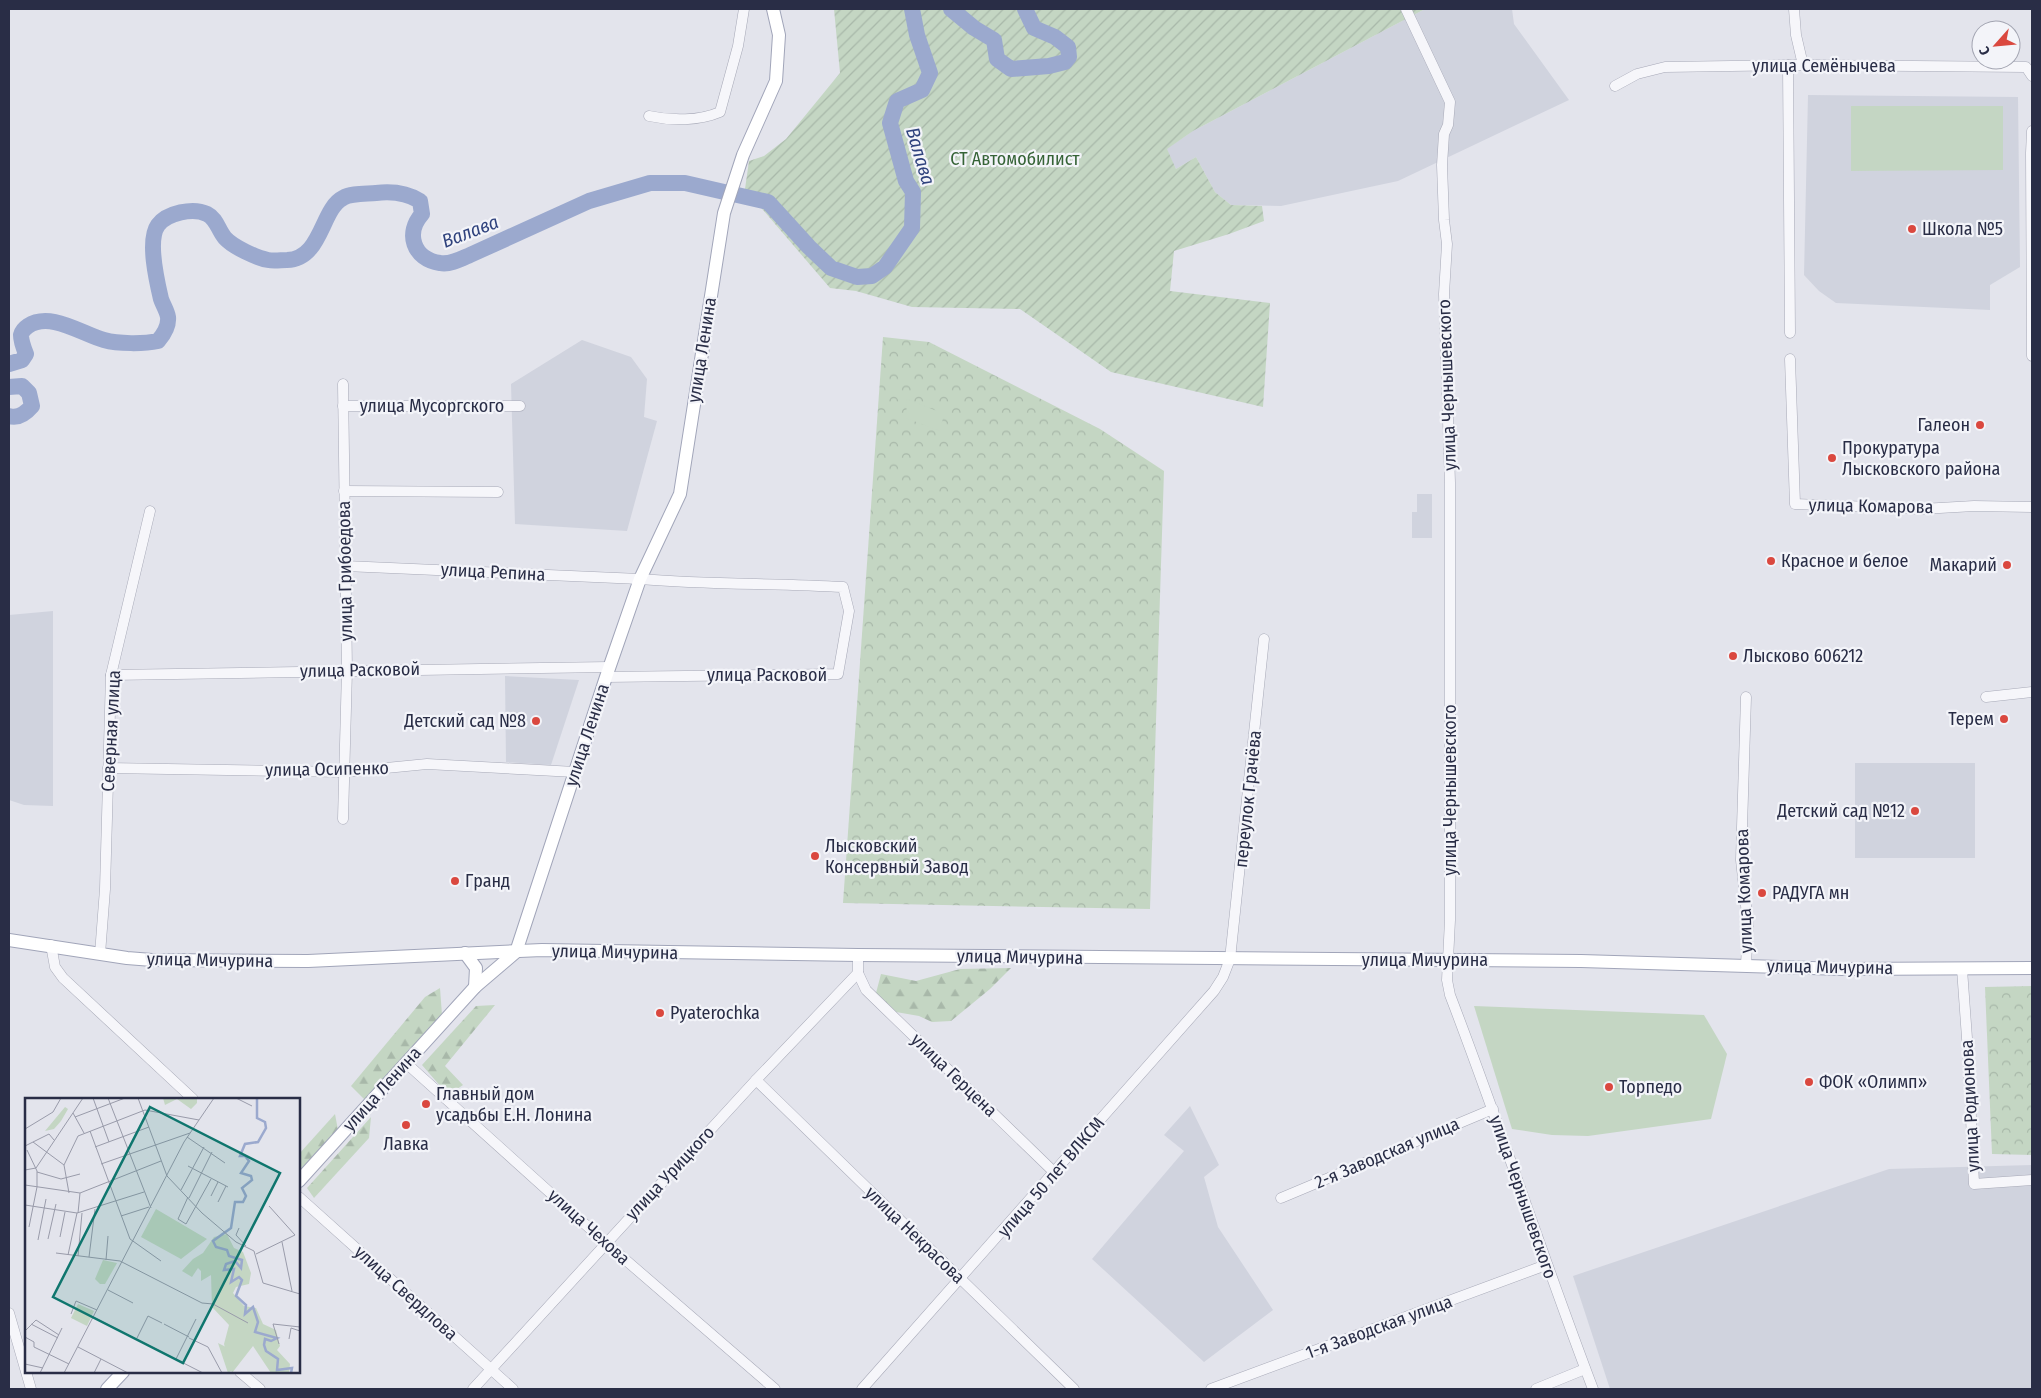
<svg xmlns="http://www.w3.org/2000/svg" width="2041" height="1398" font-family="'Fira Sans Condensed',sans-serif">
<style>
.built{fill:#d0d3de}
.forest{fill:url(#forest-firs)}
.park{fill:url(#park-crowns)}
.garden{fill:url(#garden-furrows)}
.pitch{fill:#c4d6c3}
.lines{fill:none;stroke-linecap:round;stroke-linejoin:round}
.river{stroke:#9ba9ce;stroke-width:16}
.minor-casing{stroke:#a7a9b7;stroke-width:11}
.major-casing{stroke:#a1a5b9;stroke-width:14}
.minor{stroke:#f6f6fa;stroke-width:10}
.major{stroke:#fff;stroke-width:12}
.poi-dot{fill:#da483f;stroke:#f3f4f9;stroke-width:2}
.labels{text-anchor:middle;stroke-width:4.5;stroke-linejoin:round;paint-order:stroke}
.street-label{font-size:18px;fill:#292d46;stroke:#f3f4f9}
.park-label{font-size:18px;fill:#356336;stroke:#f3f4f9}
.poi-label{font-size:18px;fill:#292d46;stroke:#f3f4f9;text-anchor:start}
.water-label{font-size:19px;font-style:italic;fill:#2f427d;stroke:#f3f4f9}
.inset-river{fill:none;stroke:#9ba9ce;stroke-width:2.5}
.inset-road{fill:none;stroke:#999baa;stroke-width:1}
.view{fill:#0f766e;fill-opacity:0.15;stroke:#0f766e;stroke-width:2.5}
.inset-edge{fill:none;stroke:#292d46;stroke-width:2.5}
</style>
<defs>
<pattern id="forest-firs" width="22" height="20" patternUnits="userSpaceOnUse" patternTransform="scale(1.25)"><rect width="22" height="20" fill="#c4d6c3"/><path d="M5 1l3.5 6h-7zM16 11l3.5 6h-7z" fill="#a8b8a9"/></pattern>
<pattern id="park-crowns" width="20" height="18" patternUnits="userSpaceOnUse" patternTransform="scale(1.25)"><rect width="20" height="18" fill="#c4d6c3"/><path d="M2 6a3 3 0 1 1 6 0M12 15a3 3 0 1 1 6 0" fill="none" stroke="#a8b8a9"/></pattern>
<pattern id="garden-furrows" width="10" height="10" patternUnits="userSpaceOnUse" patternTransform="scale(1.25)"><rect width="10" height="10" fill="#c4d6c3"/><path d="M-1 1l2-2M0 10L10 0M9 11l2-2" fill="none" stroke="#a8b8a9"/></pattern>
</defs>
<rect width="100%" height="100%" fill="#e3e4ec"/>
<!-- built -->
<g class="built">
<polygon points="1425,9 1512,9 1514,24 1569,100 1398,181 1281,206 1231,205 1215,192 1196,157 1176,169 1166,149 1193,131"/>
<polygon points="1808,95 2018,97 2020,267 1990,285 1990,310 1836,303 1819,291 1804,275"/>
<polygon points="582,340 631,357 647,379 644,417 657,421 627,531 515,524 511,384"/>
<polygon points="1417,494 1432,494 1432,538 1412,538 1412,512 1417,512"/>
<polygon points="53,611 53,806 24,805 9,800 9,615"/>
<polygon points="505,676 579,680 551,765 506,762"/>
<rect x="1855" y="763" width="120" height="95"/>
<polygon points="1190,1106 1219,1165 1204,1177 1218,1227 1273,1310 1204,1362 1092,1259 1184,1151 1164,1135"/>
<polygon points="2032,1165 2032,1389 1610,1389 1573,1276 1889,1169"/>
</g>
<!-- forest -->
<g class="forest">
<polygon points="1011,968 990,989 951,1021 932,1022 919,1016 896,1012 876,993 881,974 916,981 960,969"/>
<polygon points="440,988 442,1015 365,1100 351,1086 425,997"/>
<polygon points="495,1005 445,1066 463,1085 448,1095 422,1065 476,1006"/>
<polygon points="335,1114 338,1130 299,1173 299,1154"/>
<polygon points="371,1117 369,1138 314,1198 307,1188"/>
</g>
<!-- park -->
<g class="park">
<polygon points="883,337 929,342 1100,429 1164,471 1150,909 843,903"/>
<polygon points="2032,986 2032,1155 1992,1154 1985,987"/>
</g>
<!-- garden -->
<polygon class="garden" points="834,9 1425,9 1193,131 1167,149 1176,169 1196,157 1215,192 1231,205 1262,206 1264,221 1229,234 1174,251 1170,291 1270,303 1263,407 1111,372 1020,309 912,307 856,291 830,288 745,189 749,161 764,156 786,139 840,73"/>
<!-- pitch -->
<g class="pitch">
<polygon points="1851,106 2003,106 2003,170 1851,171"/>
<polygon points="907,399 937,411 943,418 940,431 906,418"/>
<polygon points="1474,1006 1704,1015 1727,1054 1711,1119 1588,1136 1552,1135 1512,1129"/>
</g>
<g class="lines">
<!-- river -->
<g class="river">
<polyline points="951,9 974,28 994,40 997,59 1011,69 1049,66 1065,62 1069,57 1068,47 1055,37 1034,28 1025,9"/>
<path d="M9 364 22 360 26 354C24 349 21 341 21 335 22 331 25 328 28 326 50 311 82 334 104 340 118 344 144 344 158 341 164 334 169 326 168 317 167 311 163 305 161 299 157 282 147 240 158 225 167 213 193 207 207 214 217 219 218 230 225 238 233 247 257 258 268 260 274 261 281 260 287 260 322 259 321 209 343 198 351 193 367 194 376 193 392 191 407 193 420 201L422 214C405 233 413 259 440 263 450 265 461 259 470 255L589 201 650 183H685L768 202 809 247 831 268 857 277 872 276 885 267 912 228 913 192 906 181 890 123 897 101 922 90 930 73 917 35 912 9"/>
<path d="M9 387 22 386 29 393 32 406C26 413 18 419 9 416"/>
</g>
<defs>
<g id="minor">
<path d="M1406 9 1450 102 1448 125 1444 134 1442 165 1444 220 1447 244 1444 294 1450 483V920L1447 980 1450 995C1500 1125 1543 1258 1593 1389"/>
<polyline points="1794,9 1796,35 1803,65"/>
<polyline points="1788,65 1790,333"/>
<polyline points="1615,86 1637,74 1665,67 1803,65 2026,67 2032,76"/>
<path d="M649 116C672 121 699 121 720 112L738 46 744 9"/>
<polyline points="2032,131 2031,153 2032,356"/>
<polyline points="1790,359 1795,504 1922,509 1974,506 2032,507"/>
<polyline points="343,384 347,670 343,819"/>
<polyline points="343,406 520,406"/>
<polyline points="344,491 498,492"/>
<path d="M345 566 640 579C708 585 776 583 843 587L849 611 838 674 606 677"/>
<polyline points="111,675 609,667"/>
<polyline points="1986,697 2032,692"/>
<polyline points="108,768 345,772 427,764 575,772"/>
<polyline points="51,945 55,967 63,978 193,1099"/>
<polyline points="100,954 105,889 111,675 150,511"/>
<polyline points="1746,965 1748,924 1741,860 1746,697"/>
<polyline points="1962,969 1968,1052 1974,1184 2032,1180"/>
<polyline points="858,973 866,990 1055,1173"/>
<polyline points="406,1063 606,1243 775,1389"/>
<polyline points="756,1080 1074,1389"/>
<polyline points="299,1197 513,1389"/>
<polyline points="1281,1198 1493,1109"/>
<polyline points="9,1313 31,1389"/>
<polyline points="240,1372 260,1389"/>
<polyline points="473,1389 756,1080 858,973 858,955"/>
<polyline points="862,1389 1214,991 1223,977 1230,959 1264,639"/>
<polyline points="1211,1389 1546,1265"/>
<polyline points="1536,1389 1585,1369"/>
</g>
<g id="major">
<polyline points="9,940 127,958 152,960 308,961 542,950 858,955 1581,961 1843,969 2032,968"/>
<polyline points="465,953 476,968 475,987"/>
<polyline points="299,1181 475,987 516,952 606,677 640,579 680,494 724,213 743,155 776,81 779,35 773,9"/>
<polyline points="107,1389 123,1372"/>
</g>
</defs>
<!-- minor casing -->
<use href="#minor" class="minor-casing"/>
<!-- major casing -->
<use href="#major" class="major-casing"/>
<!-- minor -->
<use href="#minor" class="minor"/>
<!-- major -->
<use href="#major" class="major"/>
</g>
<!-- markers -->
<g class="poi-dot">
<circle cx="1912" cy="229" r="5"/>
<circle cx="1980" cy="425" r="5"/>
<circle cx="1832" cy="458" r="5"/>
<circle cx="1771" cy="561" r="5"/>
<circle cx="2007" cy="565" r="5"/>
<circle cx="1733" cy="656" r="5"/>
<circle cx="2004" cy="719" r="5"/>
<circle cx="536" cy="721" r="5"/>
<circle cx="1915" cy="811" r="5"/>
<circle cx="815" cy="856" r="5"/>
<circle cx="455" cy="881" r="5"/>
<circle cx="1762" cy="893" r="5"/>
<circle cx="660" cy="1013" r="5"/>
<circle cx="1809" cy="1082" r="5"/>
<circle cx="1609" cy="1087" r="5"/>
<circle cx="426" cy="1104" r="5"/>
<circle cx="406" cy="1125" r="5"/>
</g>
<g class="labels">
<!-- street labels -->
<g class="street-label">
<text x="1824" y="72">улица Семёнычева</text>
<text transform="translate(702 350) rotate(-81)" y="6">улица Ленина</text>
<text transform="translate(1447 385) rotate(-92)" y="6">улица Чернышевского</text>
<text x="432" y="412">улица Мусоргского</text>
<text transform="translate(1871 506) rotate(1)" y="6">улица Комарова</text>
<text transform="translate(345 571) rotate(-91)" y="6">улица Грибоедова</text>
<text transform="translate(493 572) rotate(3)" y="6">улица Репина</text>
<text transform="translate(360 670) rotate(-1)" y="6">улица Расковой</text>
<text x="767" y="681">улица Расковой</text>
<text transform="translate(111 731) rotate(-87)" y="6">Северная улица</text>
<text transform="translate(587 735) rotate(-72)" y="6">улица Ленина</text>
<text transform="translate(327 769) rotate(-1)" y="6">улица Осипенко</text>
<text transform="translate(1450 790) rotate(-90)" y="6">улица Чернышевского</text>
<text transform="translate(1248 799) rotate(-84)" y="6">переулок Грачёва</text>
<text transform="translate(1744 891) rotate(-92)" y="6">улица Комарова</text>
<text transform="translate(615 952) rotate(1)" y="6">улица Мичурина</text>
<text transform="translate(1020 957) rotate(1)" y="6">улица Мичурина</text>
<text transform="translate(210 960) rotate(1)" y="6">улица Мичурина</text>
<text x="1425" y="966">улица Мичурина</text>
<text transform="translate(1830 967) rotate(1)" y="6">улица Мичурина</text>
<text transform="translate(954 1075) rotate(44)" y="6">улица Герцена</text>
<text transform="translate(382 1089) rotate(-48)" y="6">улица Ленина</text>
<text transform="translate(1970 1106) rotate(-93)" y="6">улица Родионова</text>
<text transform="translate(1387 1153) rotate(-23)" y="6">2-я Заводская улица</text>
<text transform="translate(670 1173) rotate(-47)" y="6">улица Урицкого</text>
<text transform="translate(1051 1177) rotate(-49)" y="6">улица 50 лет ВЛКСМ</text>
<text transform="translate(1523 1197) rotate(71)" y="6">улица Чернышевского</text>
<text transform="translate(589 1227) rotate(42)" y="6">улица Чехова</text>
<text transform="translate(915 1235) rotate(44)" y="6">улица Некрасова</text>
<text transform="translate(406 1293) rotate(42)" y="6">улица Свердлова</text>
<text transform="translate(1379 1327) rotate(-20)" y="6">1-я Заводская улица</text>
</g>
<!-- park labels -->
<g class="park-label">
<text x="1015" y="165">СТ Автомобилист</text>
</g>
<!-- poi labels -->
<g class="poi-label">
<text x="1922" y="235">Школа №5</text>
<text x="1970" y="431" text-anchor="end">Галеон</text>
<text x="1842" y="454">Прокуратура<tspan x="1842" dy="21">Лысковского района</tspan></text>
<text x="1781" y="567">Красное и белое</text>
<text x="1997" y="571" text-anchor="end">Макарий</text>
<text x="1743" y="662">Лысково 606212</text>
<text x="1994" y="725" text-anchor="end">Терем</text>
<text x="526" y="727" text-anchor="end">Детский сад №8</text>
<text x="1905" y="817" text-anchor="end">Детский сад №12</text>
<text x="825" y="852">Лысковский<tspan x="825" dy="21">Консервный Завод</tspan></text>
<text x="465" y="887">Гранд</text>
<text x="1772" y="899">РАДУГА мн</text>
<text x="670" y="1019">Pyaterochka</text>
<text x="1819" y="1088">ФОК «Олимп»</text>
<text x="1619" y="1093">Торпедо</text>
<text x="436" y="1100">Главный дом<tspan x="436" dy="21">усадьбы Е.Н. Лонина</tspan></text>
<text x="406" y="1150" text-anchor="middle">Лавка</text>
</g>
<!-- water labels -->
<g class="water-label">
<text transform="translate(921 156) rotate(73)" y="7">Валава</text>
<text transform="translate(470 231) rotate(-21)" y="7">Валава</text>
</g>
</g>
<!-- overview -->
<g transform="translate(25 1098)">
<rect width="275" height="275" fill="#e3e4ec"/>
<path d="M138 0H172V5L166 11 152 1 140 7ZM40 9 43 11 36 23 29 31 20 33ZM193 245 203 250 209 271 203 275Z" fill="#c4d6c3"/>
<path d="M131 111 182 141 156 161 116 139ZM53 206 69 213 62 228 46 220Z" fill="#c4d6c3"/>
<path d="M202 136 209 150 218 154 226 175 224 186 211 189 208 195 219 208 231 210 238 226 251 232 255 248 252 252 265 266 264 275H246L228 248 207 275 199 246 204 227 187 209 186 177 176 183V173L173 170 167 179 157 173 168 161 178 155 189 139Z" fill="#c4d6c3"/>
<path d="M78 162 92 165 80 186H75L70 181Z" fill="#c4d6c3"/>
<path class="inset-river" d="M232 0V20L240 24 241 30 233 44 220 46 215 58H220L224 63 216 75 226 78 227 82 217 90 221 98 218 104H210L206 130 188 143 191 149 202 152 204 158 217 162 216 170 210 163 201 166 199 172 209 171 206 184 214 179 217 182 211 198 221 207 220 216 228 209 233 224 230 234 252 240 246 243 240 241 239 247 241 253 253 261 252 272 267 270 266 275"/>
<path class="inset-road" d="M68 0 84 44M83 0 126 110M113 0 142 78 177 115 211 144 229 153 238 185 275 196M211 0 227 8M48 15 59 35M50 19 100 0M0 31 28 14 36 0M65 33 105 141 136 163M162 39 200 65M8 44 39 67M0 48 24 36 29 42M70 49 124 29M2 52 12 73V89L4 129M76 66 165 35M163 68 203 89M0 72 11 70 58 0M12 74 36 81 55 76M0 87 55 95 136 63M156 92 179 49M44 95 39 67 53 38 120 12 174 22M186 98 193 84M163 99 153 121 161 126 186 81M164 100 187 54M193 104 201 88M0 107 52 115 119 94M53 115 55 95M96 118 124 109M214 130 211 137 221 148M35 139 40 114M23 141 31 106M13 142 21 101M257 144 267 193M31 155 95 163 177 205 188 206 223 225M231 156 270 137 244 108M43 157 52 115M53 158 57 115M64 159 70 111M81 162 83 138M83 192 108 205M46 216 51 203 72 212M68 219 178 275M6 226 33 240M139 226 164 239M0 233 11 222 34 237M275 233V254M0 239 9 244V249L44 266M112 240 123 218 137 225M164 240 183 249 197 275M264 241 266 230 275 233M254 246 248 226 275 229M53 249 103 275M151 261 171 221M0 266 18 270M15 275 37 230M39 275 159 44 189 0M69 275 76 261"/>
<path class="view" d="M125 9 255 75 158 265 28 199Z"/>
<rect width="275" height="275" class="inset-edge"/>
</g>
<!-- border -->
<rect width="2041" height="1398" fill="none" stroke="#292d46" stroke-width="20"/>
<!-- north arrow -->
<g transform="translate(1996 45) rotate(243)"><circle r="24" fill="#f3f4f9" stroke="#a2a4b1"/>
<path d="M0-4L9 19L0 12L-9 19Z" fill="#da483f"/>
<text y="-8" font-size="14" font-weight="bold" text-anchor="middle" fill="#292d46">С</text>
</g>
</svg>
